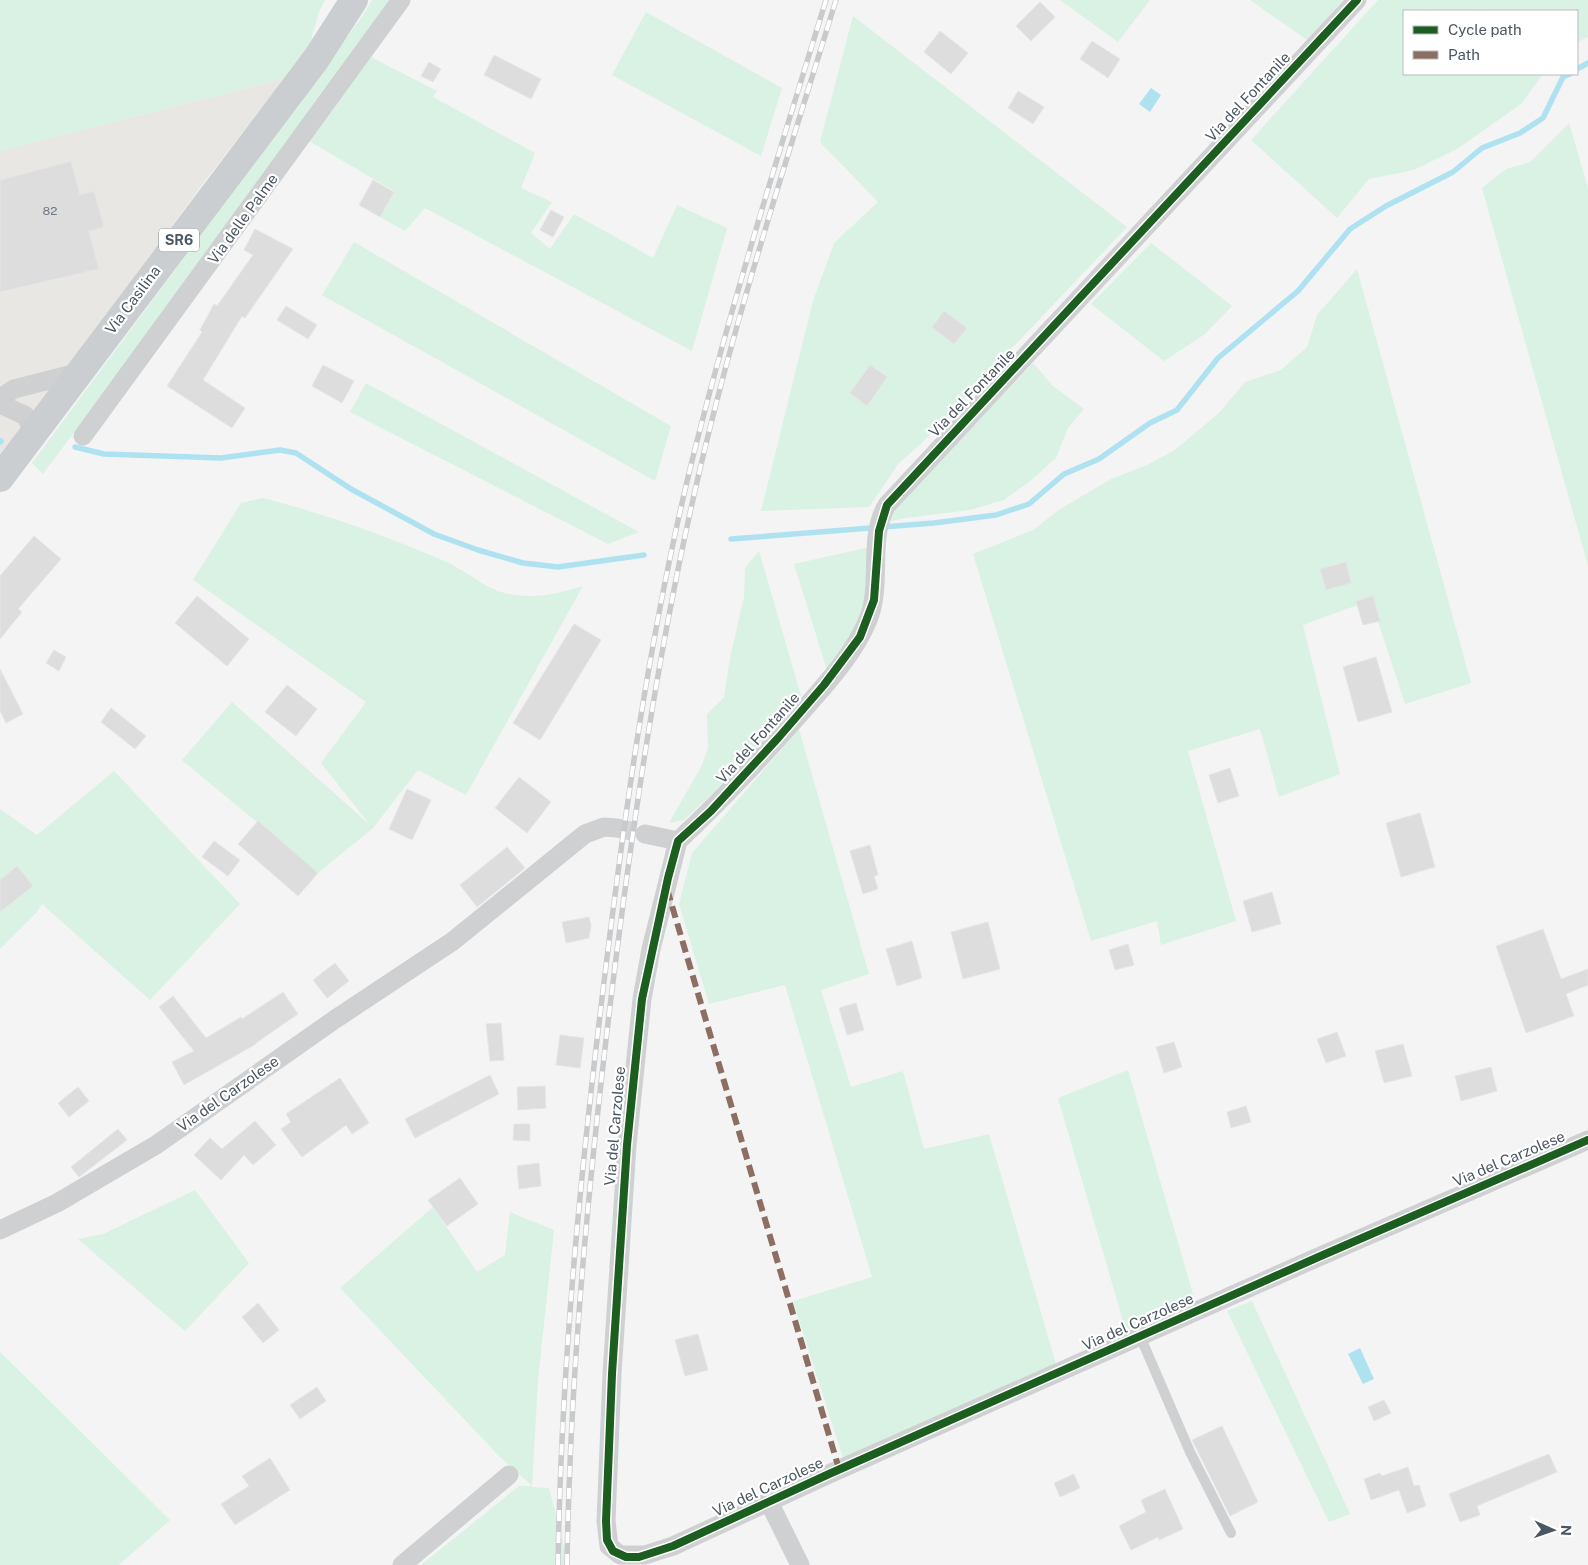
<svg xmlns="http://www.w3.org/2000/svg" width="1588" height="1565" font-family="'Public Sans',sans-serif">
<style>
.commercial{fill:#e8e7e3}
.green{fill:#d9f2e3}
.water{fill:#aee2f0}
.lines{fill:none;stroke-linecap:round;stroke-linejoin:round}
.stream{stroke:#aee2f0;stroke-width:5.5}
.building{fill:#ddddde;stroke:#e5e6e7}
.street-tunnel{stroke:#d2d4d7;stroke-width:19;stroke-dasharray:19 9;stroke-linecap:butt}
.lane{stroke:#ced0d2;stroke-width:10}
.street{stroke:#ced0d2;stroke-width:19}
.primary{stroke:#caced1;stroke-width:28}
.rail-casing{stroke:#c9cacc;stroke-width:5.5}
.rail{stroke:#fff;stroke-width:4;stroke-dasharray:11;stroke-linecap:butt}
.quiet{stroke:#8d6e63;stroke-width:6;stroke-dasharray:12 6;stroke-linecap:butt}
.cycleway-casing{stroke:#fff;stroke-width:11}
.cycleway{stroke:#1b5e20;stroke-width:8}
.labels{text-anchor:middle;stroke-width:4.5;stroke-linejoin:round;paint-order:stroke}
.number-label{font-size:12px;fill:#707881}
.shield{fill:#fff;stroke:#808990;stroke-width:1}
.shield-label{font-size:14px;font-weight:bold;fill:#4a5661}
.street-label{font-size:15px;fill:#4a5661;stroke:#fff}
</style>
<rect width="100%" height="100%" fill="#f4f4f4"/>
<!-- commercial -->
<polygon class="commercial" points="285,78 205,181 0,461 0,151"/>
<!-- green -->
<g class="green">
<polygon points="0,0 325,0 319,12 309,47 285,78 0,151"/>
<polygon points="372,0 390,0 370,35 43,474 32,463 364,14"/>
<polygon points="1060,0 1150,0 1118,42"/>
<polygon points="1250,0 1343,0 1307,40"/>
<polygon points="1378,0 1588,0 1588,37 1577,42 1577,11 1404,11 1404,74 1543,74 1521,104 1457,149 1414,170 1369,179 1337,218 1251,140"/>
<polygon points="646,12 782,88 761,156 612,75"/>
<polygon points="853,16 1127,227 921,444 899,463 869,507 761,511 813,301 834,243 878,202 820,142"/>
<polygon points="371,57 437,91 433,97 535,153 521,188 552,202 531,233 550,249 574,214 653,258 677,205 727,228 692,351 425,208 405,231 380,217 394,191 309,141"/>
<polygon points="1569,123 1588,188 1588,566 1482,188 1506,169 1530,162"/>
<polygon points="354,242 671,426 655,481 322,295"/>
<polygon points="1151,243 1232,306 1205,334 1164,361 1091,304"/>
<polygon points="1357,269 1471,683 1405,704 1371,600 1303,625 1340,774 1279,797 1260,729 1188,751 1236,921 1161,945 1157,921 1091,941 973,554 1033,530 1060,509 1111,479 1147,465 1175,450 1219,413 1245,382 1281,370 1307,347 1317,315"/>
<polygon points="1033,363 1053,386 1084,409 1068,428 1056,458 1029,482 1004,500 970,510 905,518 889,522 900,502"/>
<polygon points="366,383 639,532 608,544 350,412"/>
<path d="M263 498C323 513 383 535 440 559 466 569 486 592 515 595 540 598 560 593 583 586L466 795 418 770 373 828 318 873 182 760 232 702 370 825 321 763 366 702 193 580 241 503Z"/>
<polygon points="870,547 868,593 856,628 827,670 794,564"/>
<polygon points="759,551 802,699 712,794 684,820 669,823 701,767 708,748 707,714 724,697 730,658 744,597 745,568"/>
<polygon points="799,729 869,974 821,990 851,1087 903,1071 924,1149 989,1134 1056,1364 843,1458 793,1301 872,1277 785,985 709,1004 679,904 692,853"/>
<polygon points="114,771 240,904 150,1000 42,904 36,913 0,949 0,809 37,835"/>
<polygon points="1128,1070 1195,1301 1126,1331 1058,1098"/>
<polygon points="195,1190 249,1263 185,1331 78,1239 103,1234"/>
<polygon points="433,1207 477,1272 505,1255 510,1212 554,1230 538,1380 532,1487 549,1488 569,1565 421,1565 519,1486 532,1486 499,1456 340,1288"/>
<polygon points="1252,1301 1350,1514 1329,1522 1227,1311"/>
<polygon points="0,1352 170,1520 119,1565 0,1565"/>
</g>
<!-- water -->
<g class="water">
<polygon points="1151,88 1161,95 1150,112 1139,104"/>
<polygon points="1360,1348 1374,1379 1363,1384 1348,1354"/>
</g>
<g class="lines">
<!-- stream -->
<g class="stream">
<polyline points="1577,69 1588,63"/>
<polyline points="0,442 1,441"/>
<polyline points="75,447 104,454 221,458 280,450 296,453 351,489 434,534 478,550 523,563 558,567 644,555"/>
<polyline points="731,539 934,523 996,515 1029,504 1064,474 1099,459 1150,423 1177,410 1218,358 1298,291 1350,229 1386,206 1453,172 1482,148 1520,133 1543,118 1563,77 1570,74"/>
</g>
</g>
<!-- building -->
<g class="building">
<polygon points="1040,2 1055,17 1031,41 1016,26"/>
<polygon points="940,31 968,53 951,74 924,52"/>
<polygon points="1092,41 1120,59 1108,78 1080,59"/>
<polygon points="494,55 541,79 531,99 484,75"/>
<polygon points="429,62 441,69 433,82 421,76"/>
<polygon points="1018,91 1044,107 1033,124 1008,108"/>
<polygon points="71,161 80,195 94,191 104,227 89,231 99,269 0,292 0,180"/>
<polygon points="373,180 394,192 380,217 359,205"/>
<polygon points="551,210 564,217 553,237 540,230"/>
<polygon points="255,229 293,249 245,318 242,316 203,380 245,408 232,428 167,386 202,332 200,330 214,304 217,306 253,255 244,250"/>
<polygon points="286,306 317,325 308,339 277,320"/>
<polygon points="944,311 967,328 954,344 932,327"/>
<polygon points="323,365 354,381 342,403 312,386"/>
<polygon points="870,365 887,377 867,406 850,393"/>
<polygon points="34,536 61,559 18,609 22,612 0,639 0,576"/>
<polygon points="1346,562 1351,583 1326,590 1320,569"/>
<polygon points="197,596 249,639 227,666 175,623"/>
<polygon points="1373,596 1380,621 1363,625 1356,601"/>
<polygon points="574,624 601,640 540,740 513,723"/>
<polygon points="54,650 66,657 59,671 46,663"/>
<polygon points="1376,657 1392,712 1358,722 1343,667"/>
<polygon points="0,669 23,714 6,723 0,711"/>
<polygon points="287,685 317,709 296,736 265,712"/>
<polygon points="111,708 146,736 135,749 101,722"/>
<polygon points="1230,768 1239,796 1218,803 1209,775"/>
<polygon points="519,777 551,802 527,833 495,808"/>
<polygon points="407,789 431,800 412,840 389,829"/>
<polygon points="1420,813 1435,867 1401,877 1386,823"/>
<polygon points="258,821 318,873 298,896 238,844"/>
<polygon points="214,841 240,860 228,876 202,857"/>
<polygon points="870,845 878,875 874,876 878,889 863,894 850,851"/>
<polygon points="507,847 525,868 477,907 460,885"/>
<polygon points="17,866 33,886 0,912 0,880"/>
<polygon points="1272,892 1281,924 1252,932 1243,901"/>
<polygon points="589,917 591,926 589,938 566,943 562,922"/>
<polygon points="988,922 1000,969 963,979 951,932"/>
<polygon points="1543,929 1561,979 1588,969 1588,985 1566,994 1574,1016 1526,1033 1496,946"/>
<polygon points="912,941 922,978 897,986 886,949"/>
<polygon points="1128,944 1134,965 1115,970 1109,950"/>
<polygon points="335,963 349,981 327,998 313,980"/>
<polygon points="283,992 298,1014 256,1043 256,1044 184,1085 172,1062 194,1051 159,1007 173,996 206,1038 241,1017 242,1019"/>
<polygon points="856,1003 864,1030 847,1035 839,1008"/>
<polygon points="501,1023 504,1060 490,1061 486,1024"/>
<polygon points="1337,1032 1346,1056 1326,1063 1317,1039"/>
<polygon points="560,1035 584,1038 580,1068 556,1065"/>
<polygon points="1174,1042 1182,1067 1164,1073 1156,1047"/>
<polygon points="1403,1044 1412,1076 1384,1083 1375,1051"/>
<polygon points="1491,1067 1497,1091 1461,1101 1455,1076"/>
<polygon points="490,1075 499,1094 415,1138 405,1119"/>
<polygon points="340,1078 369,1123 352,1134 346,1125 302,1157 281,1129 291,1122 286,1114"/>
<polygon points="545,1086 546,1108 518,1110 517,1087"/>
<polygon points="78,1087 89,1101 69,1117 58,1103"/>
<polygon points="1246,1106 1251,1122 1231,1128 1227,1112"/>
<polygon points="255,1121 276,1145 253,1165 244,1155 221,1180 194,1155 210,1138 222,1149"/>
<polygon points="514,1124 530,1124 530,1141 513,1140"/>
<polygon points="118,1129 127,1140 79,1177 71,1167"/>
<polygon points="539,1163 541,1186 519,1189 517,1166"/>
<polygon points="460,1178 478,1204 447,1226 428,1200"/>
<polygon points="258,1303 279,1330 263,1343 242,1317"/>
<polygon points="698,1334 708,1370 685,1376 675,1340"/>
<polygon points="317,1387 326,1401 300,1419 290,1405"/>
<polygon points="1384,1400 1391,1413 1374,1421 1368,1407"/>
<polygon points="1222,1426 1258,1502 1230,1516 1192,1440"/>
<polygon points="1549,1454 1557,1472 1477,1506 1480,1515 1460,1522 1449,1494"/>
<polygon points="270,1458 290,1490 235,1525 221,1504 249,1486 242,1476"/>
<polygon points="1408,1467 1414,1486 1419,1485 1426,1506 1407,1513 1399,1490 1371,1500 1364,1479 1380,1473 1382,1476"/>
<polygon points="1074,1474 1080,1488 1060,1497 1054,1483"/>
<polygon points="1165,1489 1183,1529 1159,1540 1158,1537 1131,1550 1119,1526 1146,1512 1141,1500"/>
</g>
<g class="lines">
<!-- street-tunnel -->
<polyline class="street-tunnel" points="617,828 645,834"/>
<!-- lane -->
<polyline class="lane" points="1140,1336 1190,1452 1231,1533"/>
<!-- street -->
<g class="street">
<polyline points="0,398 14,389 77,373"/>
<polyline points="0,404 26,416 33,433"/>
<polyline points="83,436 401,0"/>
<polyline points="645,834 678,841"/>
<polyline points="678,841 651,949 642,999 627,1145 612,1374 606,1521 609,1546 620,1555 645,1555 673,1546 829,1474 1323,1255 1588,1140"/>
<path d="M678 841C721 801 760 759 799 715 824 686 853 656 868 620 883 584 867 538 887 505L1357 0"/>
<polyline points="0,1230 57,1203 156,1145 334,1020 453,941 585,834 604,827 617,828"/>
<polyline points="769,1502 800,1565"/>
<polyline points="402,1565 509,1475"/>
</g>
<!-- primary -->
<polyline class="primary" points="0,478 316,59 354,0"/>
<defs>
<g id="rail">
<path d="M558 1565C561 1370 580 1176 604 982 625 811 649 638 690 469 729 311 778 156 826 0"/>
<path d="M567 1565C570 1375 588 1187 611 998 633 821 659 643 700 469 737 311 788 156 836 0"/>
</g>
</defs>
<!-- rail casing -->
<use href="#rail" class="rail-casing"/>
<!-- rail -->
<use href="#rail" class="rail"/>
<!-- quiet -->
<polyline class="quiet" points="667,889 839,1469"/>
<defs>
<polyline id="cycleway" points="1357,0 887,505 879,531 874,600 860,637 824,685 779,737 711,811 678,841 668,878 642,999 627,1145 612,1374 606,1521 607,1540 613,1551 626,1557 639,1557 673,1546 829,1474 1323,1255 1588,1140"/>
</defs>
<!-- cycleway casing -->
<use href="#cycleway" class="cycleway-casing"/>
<!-- cycleway -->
<use href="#cycleway" class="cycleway"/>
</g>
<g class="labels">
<!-- number labels -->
<g class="number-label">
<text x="50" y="215">82</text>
</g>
<!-- shield labels -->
<rect class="shield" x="159" y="228.5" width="40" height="23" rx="4"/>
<g class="shield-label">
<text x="179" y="245">SR6</text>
</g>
<!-- street labels -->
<g class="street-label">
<text transform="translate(1248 97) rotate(-47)" y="5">Via del Fontanile</text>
<text transform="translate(243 219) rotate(-54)" y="5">Via delle Palme</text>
<text transform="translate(133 300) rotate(-53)" y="5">Via Casilina</text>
<text transform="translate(972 393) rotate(-46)" y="5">Via del Fontanile</text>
<text transform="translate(758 738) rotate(-48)" y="5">Via del Fontanile</text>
<text transform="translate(228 1094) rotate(-35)" y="5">Via del Carzolese</text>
<text transform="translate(615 1126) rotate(-85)" y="5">Via del Carzolese</text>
<text transform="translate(1509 1159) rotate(-23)" y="5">Via del Carzolese</text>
<text transform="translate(1138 1322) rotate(-24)" y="5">Via del Carzolese</text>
<text transform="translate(768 1487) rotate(-25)" y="5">Via del Carzolese</text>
</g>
</g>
<!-- legend -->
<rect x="1403" y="10" width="175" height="65" fill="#ffffff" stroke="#b7bbc0"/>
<rect x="1413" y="26" width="25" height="8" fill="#1b5e20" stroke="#b7bbc0"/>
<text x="1448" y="35" font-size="15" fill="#4a5661">Cycle path</text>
<rect x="1413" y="51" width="25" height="8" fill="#8d6e63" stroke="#b7bbc0"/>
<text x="1448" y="60" font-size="15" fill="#4a5661">Path</text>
<!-- north arrow -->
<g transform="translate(1553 1530) rotate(92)" stroke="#ffffff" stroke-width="4" paint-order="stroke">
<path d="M0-4L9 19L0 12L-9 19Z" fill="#4a5661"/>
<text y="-8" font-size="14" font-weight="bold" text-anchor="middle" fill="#4a5661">N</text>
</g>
</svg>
